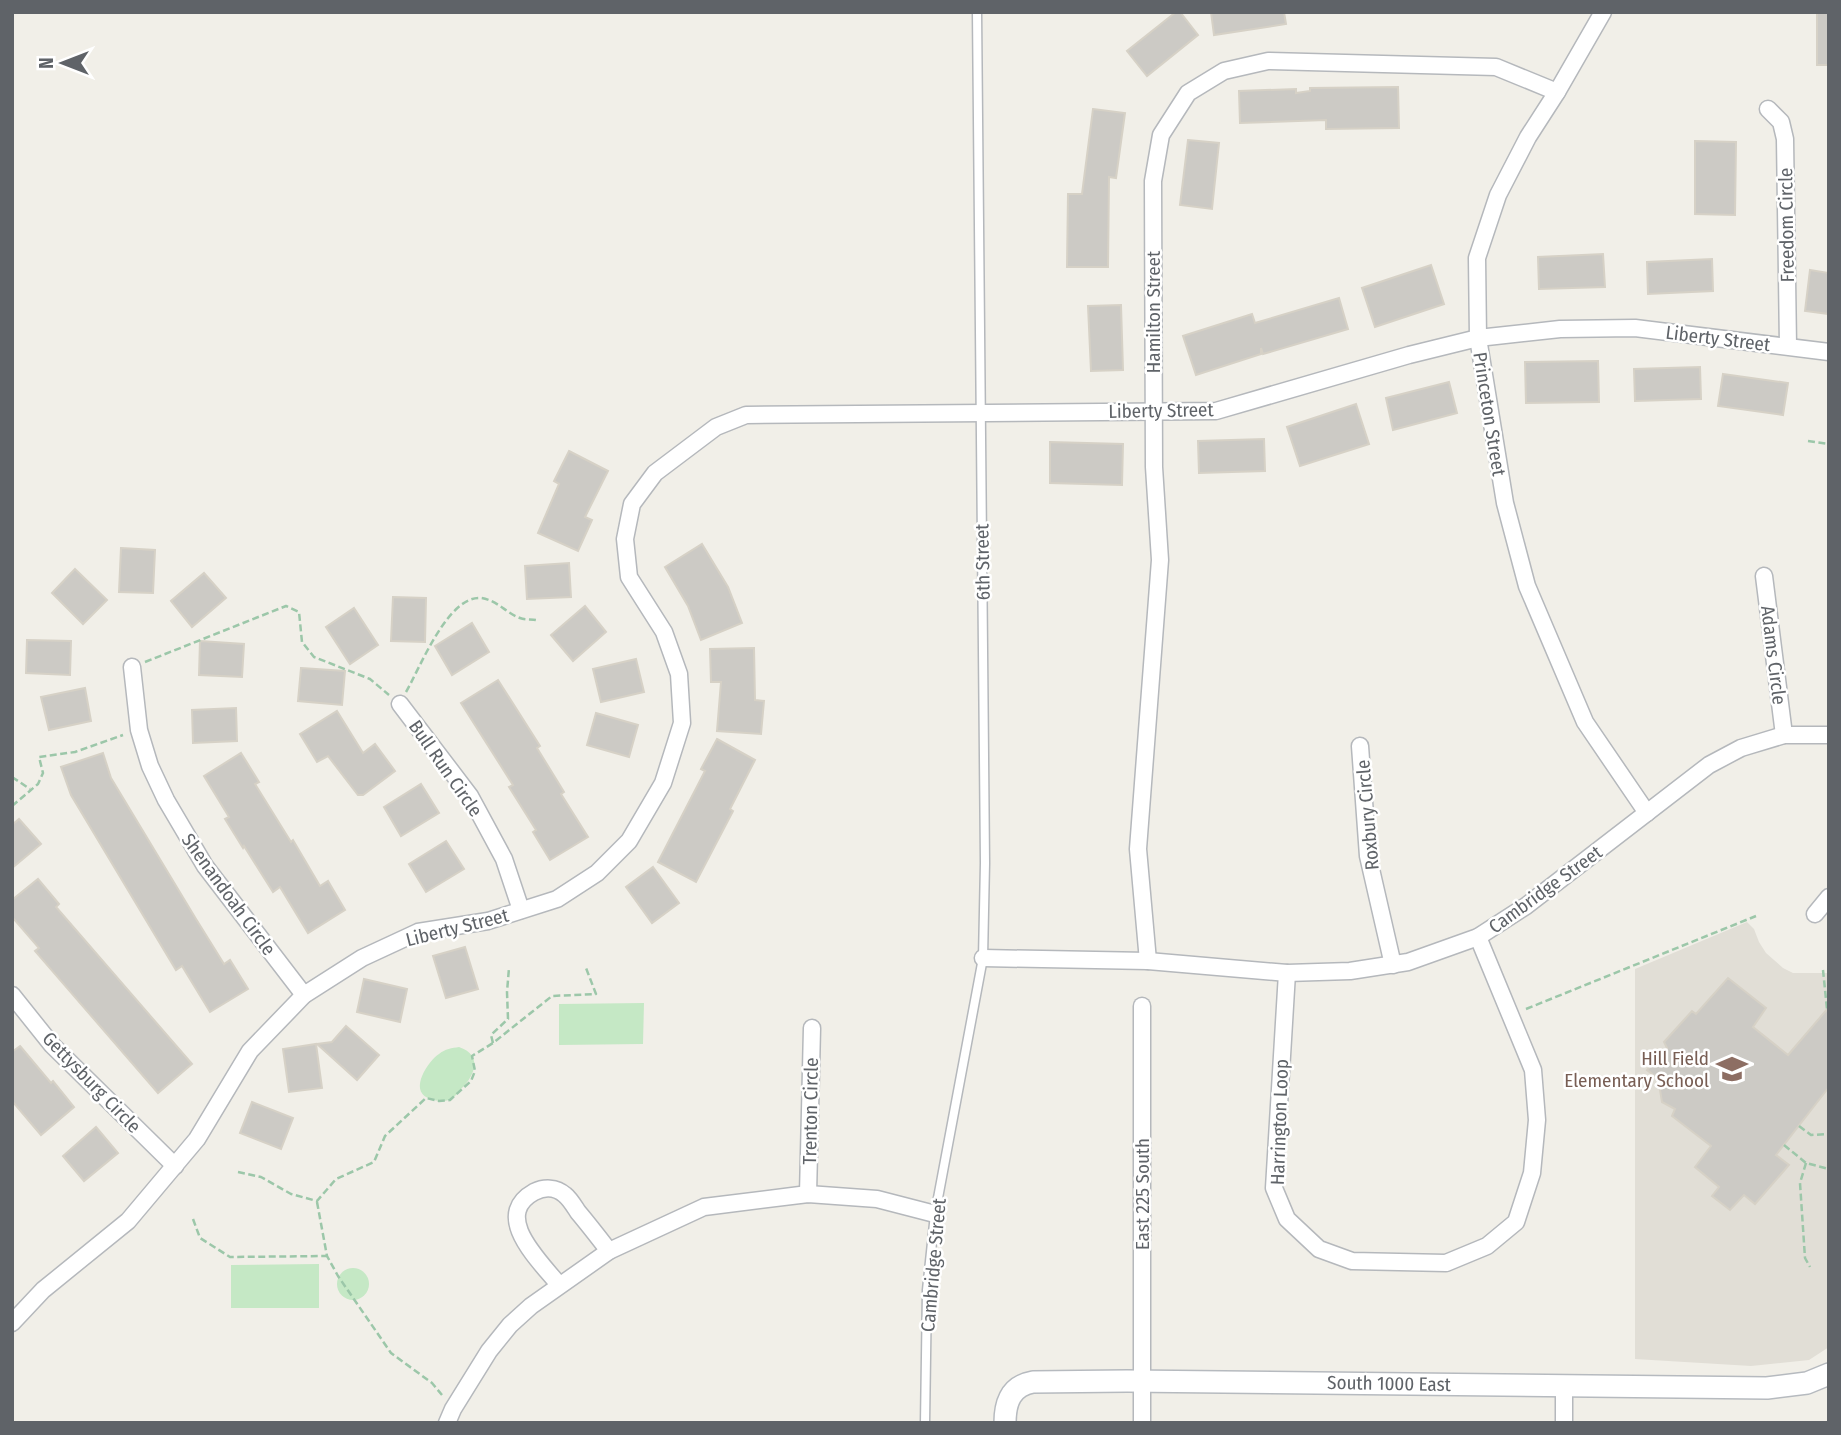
<svg xmlns="http://www.w3.org/2000/svg" width="1841" height="1435" font-family="'Fira Sans Condensed',sans-serif">
<style>
.education{fill:#e1ded6}
.green{fill:#c5e8c5}
.building{fill:#cccac5;stroke:#d6d1c6;stroke-width:2}
.lines{fill:none;stroke-linecap:round;stroke-linejoin:round}
.lane-casing{stroke:#b5b8bc;stroke-width:11}
.street-casing{stroke:#b5b8bc;stroke-width:19}
.secondary-casing{stroke:#b6babf;stroke-width:24}
.path{stroke:#9cc7a9;stroke-width:2.5;stroke-dasharray:7 3.5;stroke-linecap:butt}
.lane{stroke:#fff;stroke-width:8}
.street{stroke:#fff;stroke-width:16}
.secondary{stroke:#fff;stroke-width:21}
.labels{text-anchor:middle;stroke-width:5;stroke-linejoin:round;paint-order:stroke}
.street-label{font-size:19px;fill:#5f6368;stroke:#fff}
.education-label{font-size:19px;fill:#785e54;stroke:#fff;text-anchor:end}
</style>
<rect width="100%" height="100%" fill="#f1efe8"/>
<!-- education -->
<polygon class="education" points="1747,922 1754,929 1759,942 1766,953 1783,968 1793,973 1829,973 1829,1347 1809,1360 1751,1366 1635,1359 1635,969"/>
<!-- green -->
<g class="green">
<polygon points="644,1003 643,1044 559,1045 559,1004"/>
<path d="M459 1047C483 1055 475 1076 461 1089 458 1093 454 1098 449 1100 443 1102 434 1101 428 1098 409 1090 428 1061 439 1054 445 1049 452 1048 459 1047Z"/>
<polygon points="319,1264 319,1308 231,1308 231,1265"/>
<circle cx="353" cy="1284" r="16"/>
</g>
<!-- building -->
<g class="building">
<polygon points="1176,12 1180,12 1198,35 1147,76 1127,51"/>
<polygon points="1211,12 1284,12 1286,24 1214,35"/>
<rect x="1817" y="12" width="12" height="53"/>
<polygon points="1398,87 1399,128 1326,129 1326,120 1240,123 1239,91 1296,89 1296,93 1310,91 1310,88"/>
<polygon points="1093,109 1125,113 1116,178 1109,177 1108,267 1067,267 1068,194 1082,194"/>
<polygon points="1188,140 1219,143 1212,209 1180,205"/>
<polygon points="1695,141 1736,142 1735,215 1695,214"/>
<polygon points="1603,254 1605,287 1539,289 1538,257"/>
<polygon points="1712,259 1713,291 1648,294 1647,262"/>
<polygon points="1431,265 1444,304 1375,327 1362,288"/>
<polygon points="1810,270 1829,273 1829,314 1805,311"/>
<polygon points="1339,298 1348,329 1263,354 1261,348 1261,354 1196,375 1183,336 1252,314 1255,323"/>
<polygon points="1121,305 1123,370 1091,371 1088,306"/>
<polygon points="1598,361 1599,402 1526,403 1525,362"/>
<polygon points="1700,367 1701,399 1635,401 1634,369"/>
<polygon points="1723,374 1788,383 1783,415 1718,406"/>
<polygon points="1449,382 1457,413 1393,430 1386,398"/>
<polygon points="1356,404 1369,444 1300,466 1287,427"/>
<polygon points="1264,439 1265,471 1199,473 1198,441"/>
<polygon points="1050,442 1123,444 1122,485 1050,483"/>
<polygon points="569,451 608,471 585,517 592,520 578,551 538,533 559,484 554,481"/>
<polygon points="702,544 728,587 742,623 701,640 688,606 665,567"/>
<polygon points="121,548 155,550 153,593 119,592"/>
<polygon points="569,563 571,597 527,599 525,566"/>
<polygon points="75,569 107,600 83,624 52,593"/>
<polygon points="204,573 226,598 192,627 171,601"/>
<polygon points="393,597 426,598 425,642 391,641"/>
<polygon points="585,606 606,632 573,661 551,635"/>
<polygon points="354,608 378,645 350,664 326,627"/>
<polygon points="472,623 489,652 452,675 435,646"/>
<polygon points="27,640 71,641 70,675 26,673"/>
<polygon points="200,641 244,644 242,677 199,675"/>
<polygon points="754,648 755,700 764,701 761,734 717,731 721,682 711,682 710,649"/>
<polygon points="636,659 644,692 601,702 593,669"/>
<polygon points="301,668 345,671 342,705 298,701"/>
<polygon points="498,680 540,746 537,748 564,792 561,794 588,837 550,860 533,832 536,830 509,787 513,785 461,703"/>
<polygon points="85,688 91,721 49,730 41,697"/>
<polygon points="236,708 237,741 193,743 192,710"/>
<polygon points="337,711 363,753 375,744 395,771 363,795 358,795 328,756 317,762 300,734"/>
<polygon points="596,713 638,725 629,757 587,745"/>
<polygon points="717,739 755,760 730,809 733,811 696,882 658,862 705,771 701,769"/>
<polygon points="103,753 111,778 196,919 224,964 230,960 248,989 210,1012 182,966 176,970 71,795 61,767"/>
<polygon points="241,753 259,782 255,784 291,842 293,840 320,886 328,881 345,910 308,933 280,887 273,892 244,846 243,848 225,819 229,817 204,776"/>
<polygon points="421,784 439,813 401,836 384,807"/>
<polygon points="19,819 41,844 12,868 12,825"/>
<polygon points="446,841 464,869 426,892 409,864"/>
<polygon points="653,867 679,903 652,923 626,887"/>
<polygon points="38,879 59,904 56,907 192,1064 158,1093 35,951 39,948 12,917 12,900"/>
<polygon points="465,947 478,989 446,998 433,956"/>
<polygon points="1728,978 1766,1008 1753,1027 1788,1055 1829,1007 1829,1087 1776,1155 1789,1165 1755,1204 1744,1195 1730,1210 1712,1196 1719,1187 1695,1167 1711,1146 1672,1116 1675,1109 1662,1102 1660,1090 1664,1083 1647,1070 1667,1048 1664,1042 1692,1011 1696,1014"/>
<polygon points="364,979 407,989 400,1022 357,1012"/>
<polygon points="346,1026 379,1055 357,1080 317,1044 332,1042"/>
<polygon points="316,1044 322,1088 289,1092 283,1049"/>
<polygon points="20,1046 51,1083 53,1081 74,1107 41,1135 12,1101 12,1052"/>
<polygon points="252,1102 293,1118 281,1149 240,1133"/>
<polygon points="96,1127 118,1153 84,1181 63,1156"/>
</g>
<g class="lines">
<defs>
<polyline id="lane" points="925,1423 927,1290 935,1214 983,958 985,863 977,12"/>
<g id="street">
<polyline points="1603,12 1557,92 1528,137 1498,195 1477,258 1478,338 1505,503 1527,586 1585,722 1647,813"/>
<polyline points="1768,109 1781,122 1785,139 1788,346"/>
<polyline points="1764,576 1784,735"/>
<polyline points="132,667 139,730 150,766 166,800 205,866 304,995"/>
<polyline points="400,704 470,796 504,859 521,910"/>
<polyline points="1360,746 1368,856 1393,965"/>
<polyline points="1815,914 1829,897"/>
<polyline points="983,958 1148,961 1287,973 1350,971 1408,962 1478,937 1526,906 1709,765 1741,748 1784,735 1829,735"/>
<polyline points="1148,961 1138,849 1160,560 1154,467 1153,181 1161,135 1188,93 1224,71 1268,61 1496,67 1557,92"/>
<polyline points="1287,973 1274,1188 1287,1219 1319,1249 1352,1261 1446,1263 1487,1246 1516,1222 1532,1173 1537,1120 1533,1070 1478,937"/>
<polyline points="12,995 52,1045 175,1166"/>
<polyline points="808,1194 812,1028"/>
<path d="M559 1285C540 1261 491 1216 534 1192 544 1187 556 1187 565 1195 570 1199 574 1206 578 1212 589 1225 599 1238 609 1251"/>
<polyline points="12,1323 43,1290 128,1221 197,1139 250,1051 304,995 362,958 418,932 488,921 557,899 597,873 629,841 663,783 682,723 679,674 664,632 629,577 625,539 632,504 655,473 716,427 746,415 1216,411 1409,355 1478,338 1560,329 1635,328 1829,352"/>
<polyline points="1564,1385 1564,1423"/>
<polyline points="447,1423 453,1409 489,1351 510,1325 531,1306 609,1251 704,1207 808,1194 877,1199 935,1214"/>
<polyline points="1142,1423 1142,1006"/>
</g>
<path id="secondary" d="M1005 1423C1005 1402 1011 1386 1033 1382L1127 1381 1767 1388 1807 1383 1829 1374"/>
</defs>
<!-- lane casing -->
<use href="#lane" class="lane-casing"/>
<!-- street casing -->
<use href="#street" class="street-casing"/>
<!-- secondary casing -->
<use href="#secondary" class="secondary-casing"/>
<!-- path -->
<g class="path">
<polyline points="1808,441 1829,444"/>
<polyline points="145,662 286,606 299,612 302,642 314,657 370,679 389,695"/>
<path d="M406 692C420 668 448 595 481 598 497 600 506 613 520 618 525 620 531 619 536 620"/>
<polyline points="12,777 30,789"/>
<polyline points="12,806 38,784 43,773 39,757 75,752 123,735"/>
<polyline points="1823,970 1827,1009"/>
<polyline points="1526,1009 1756,916"/>
<polyline points="493,1043 491,1035 508,1019 507,992 509,968"/>
<polyline points="1799,1126 1811,1135 1829,1134"/>
<polyline points="1784,1145 1806,1163 1829,1169"/>
<polyline points="1806,1163 1800,1183 1805,1258 1810,1267"/>
<polyline points="238,1172 261,1177 291,1194 317,1201 336,1179 374,1162 385,1136 426,1098 439,1101 450,1100 471,1081 475,1071 472,1056 493,1043 552,996 596,994 586,968"/>
<polyline points="317,1202 327,1256 338,1276 391,1353 432,1383 442,1395"/>
<polyline points="193,1219 200,1238 230,1257 327,1256"/>
</g>
<!-- lane -->
<use href="#lane" class="lane"/>
<!-- street -->
<use href="#street" class="street"/>
<!-- secondary -->
<use href="#secondary" class="secondary"/>
</g>
<!-- icons -->
<defs>
<symbol id="school-bare" viewBox="-9 -9 18 18"><path d="M0-5L7-2L0 1L-7-2ZM-4 1L0 2.5L4 1V4Q0 6-4 4Z" fill="#8d6e63" stroke="#fff" stroke-width="2.5" paint-order="stroke"/></symbol>
</defs>
<g fill-rule="evenodd">
<use href="#school-bare" x="1710" y="1047" width="44" height="44"/>
</g>
<g class="labels">
<!-- street labels -->
<g class="street-label">
<text transform="translate(1786 225) rotate(-91)" y="7">Freedom Circle</text>
<text transform="translate(1153 312) rotate(-90)" y="7">Hamilton Street</text>
<text transform="translate(1718 338) rotate(7)" y="7">Liberty Street</text>
<text transform="translate(1161 410) rotate(-1)" y="7">Liberty Street</text>
<text transform="translate(1490 414) rotate(81)" y="7">Princeton Street</text>
<text transform="translate(982 562) rotate(-91)" y="7">6th Street</text>
<text transform="translate(1774 655) rotate(83)" y="7">Adams Circle</text>
<text transform="translate(446 768) rotate(55)" y="7">Bull Run Circle</text>
<text transform="translate(1367 815) rotate(-95)" y="7">Roxbury Circle</text>
<text transform="translate(1545 889) rotate(-36)" y="7">Cambridge Street</text>
<text transform="translate(229 894) rotate(54)" y="7">Shenandoah Circle</text>
<text transform="translate(457 927) rotate(-14)" y="7">Liberty Street</text>
<text transform="translate(92 1082) rotate(46)" y="7">Gettysburg Circle</text>
<text transform="translate(810 1111) rotate(-89)" y="7">Trenton Circle</text>
<text transform="translate(1279 1122) rotate(-88)" y="7">Harrington Loop</text>
<text transform="translate(1142 1194) rotate(-90)" y="7">East 225 South</text>
<text transform="translate(933 1265) rotate(-85)" y="7">Cambridge Street</text>
<text transform="translate(1389 1383) rotate(1)" y="7">South 1000 East</text>
</g>
<!-- education labels -->
<g class="education-label">
<text x="1709" y="1065">Hill Field<tspan x="1709" dy="22">Elementary School</tspan></text>
</g>
</g>
<!-- border -->
<rect width="1841" height="1435" fill="none" stroke="#5f6368" stroke-width="28"/>
<!-- north arrow -->
<g transform="translate(63 63) rotate(270)" stroke="#ffffff" stroke-width="5" paint-order="stroke">
<path d="M0-5L12 26L0 18L-12 26Z" fill="#5f6368"/>
<text y="-10" font-size="19" font-weight="bold" text-anchor="middle" fill="#5f6368">N</text>
</g>
</svg>
